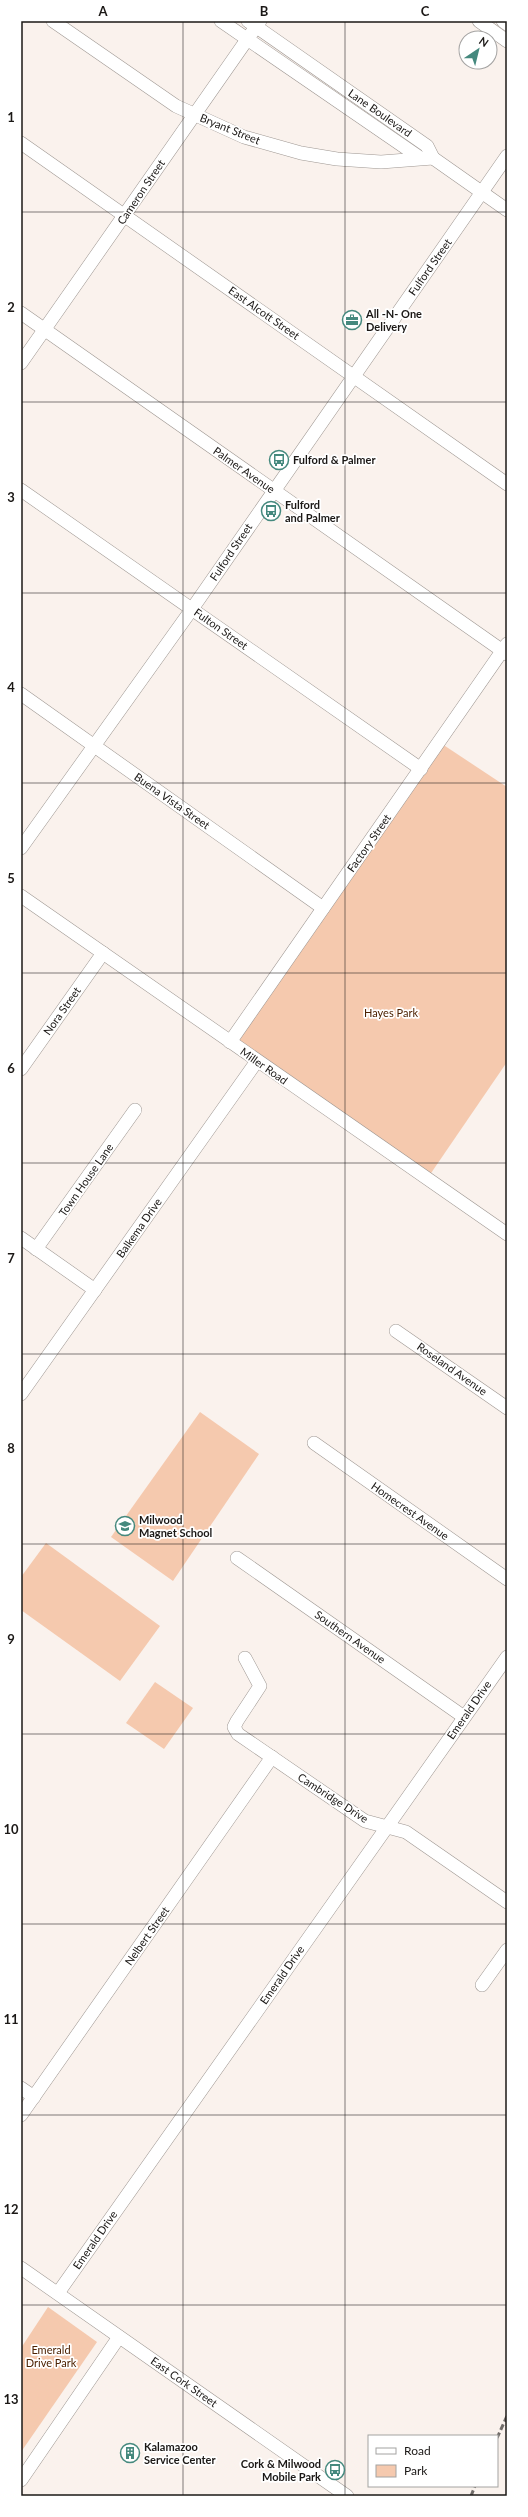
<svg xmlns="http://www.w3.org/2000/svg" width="528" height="2517" font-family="Lato,sans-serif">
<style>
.green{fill:#f5c9ae}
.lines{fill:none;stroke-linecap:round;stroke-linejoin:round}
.minor-casing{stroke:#9e9792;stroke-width:14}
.minor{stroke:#fff;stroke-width:13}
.rail{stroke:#706b68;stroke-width:3;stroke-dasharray:6 3;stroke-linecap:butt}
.grid{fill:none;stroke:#1b1816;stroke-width:1;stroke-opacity:0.55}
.labels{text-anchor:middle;stroke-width:3.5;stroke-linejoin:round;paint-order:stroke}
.street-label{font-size:11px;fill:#1b1816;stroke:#fff}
.poi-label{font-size:11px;font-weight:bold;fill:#1b1816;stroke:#fff;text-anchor:start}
.park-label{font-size:11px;fill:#4d2202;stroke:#fff}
.neatline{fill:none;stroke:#1b1816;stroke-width:1.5}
.grid-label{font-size:13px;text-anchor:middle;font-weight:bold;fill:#1b1816}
</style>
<rect width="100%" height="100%" fill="#faf2ed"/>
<!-- green -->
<g class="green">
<polygon points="439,742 507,787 507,1062 427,1179 230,1042"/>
<polygon points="200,1412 259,1454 173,1581 111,1537"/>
<polygon points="46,1543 160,1626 120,1681 21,1610 21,1577"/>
<polygon points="155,1682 193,1708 164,1749 126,1723"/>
<polygon points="48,2307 97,2342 21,2452 21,2348"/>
</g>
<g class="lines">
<defs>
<g id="minor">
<polyline points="53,21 176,106 244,137 301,153 337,159 381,162 433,158"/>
<polyline points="221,21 419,157"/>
<polyline points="248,21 427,146 433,158 507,210"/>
<polyline points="479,21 507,41"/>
<polyline points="503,21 507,24"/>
<polyline points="21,143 507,484"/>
<polyline points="21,313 507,654"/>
<polyline points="21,363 260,21"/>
<polyline points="21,490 421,769"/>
<polyline points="21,694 323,908"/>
<polyline points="21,848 192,609 507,156"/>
<polyline points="21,896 507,1234"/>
<polyline points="230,1042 507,644"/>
<polyline points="21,1069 103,953"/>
<polyline points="21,1238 95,1290"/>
<polyline points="36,1249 135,1110"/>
<polyline points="396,1331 507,1408"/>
<polyline points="21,1394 257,1061"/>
<polyline points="314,1443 507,1579"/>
<polyline points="237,1558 464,1717"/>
<polyline points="245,1658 260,1686 237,1721 234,1727 238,1734 365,1821 406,1832 507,1902"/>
<polyline points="482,1985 507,1950"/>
<polyline points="21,2088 34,2097"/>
<polyline points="21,2115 272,1757"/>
<polyline points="21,2268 347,2496"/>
<polyline points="58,2293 507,1657"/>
<polyline points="21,2480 119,2337"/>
</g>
</defs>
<!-- minor casing -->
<use href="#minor" class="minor-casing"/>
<!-- minor -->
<use href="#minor" class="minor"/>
<!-- rail -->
<g class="rail">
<polyline points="497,2438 507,2416"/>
<polyline points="471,2496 475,2486"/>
</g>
</g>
<!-- grid -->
<path class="grid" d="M183 21V2496M345 21V2496M21 212H507M21 402H507M21 593H507M21 783H507M21 973H507M21 1163H507M21 1354H507M21 1544H507M21 1734H507M21 1924H507M21 2115H507M21 2305H507"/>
<!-- icons -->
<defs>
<symbol id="office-ring" viewBox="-11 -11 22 22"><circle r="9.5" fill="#fff" stroke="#45897e" stroke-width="1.5"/><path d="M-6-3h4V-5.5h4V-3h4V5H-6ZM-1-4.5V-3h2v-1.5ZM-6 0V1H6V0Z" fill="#45897e"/></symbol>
<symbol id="bus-ring" viewBox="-11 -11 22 22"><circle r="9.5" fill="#fff" stroke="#45897e" stroke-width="1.5"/><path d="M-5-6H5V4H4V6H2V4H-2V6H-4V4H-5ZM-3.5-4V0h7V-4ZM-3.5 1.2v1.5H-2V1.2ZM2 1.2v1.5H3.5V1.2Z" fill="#45897e"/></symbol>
<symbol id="school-ring" viewBox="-11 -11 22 22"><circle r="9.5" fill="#fff" stroke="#45897e" stroke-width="1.5"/><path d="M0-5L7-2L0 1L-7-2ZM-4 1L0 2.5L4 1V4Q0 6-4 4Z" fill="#45897e"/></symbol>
<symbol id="building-ring" viewBox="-11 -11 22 22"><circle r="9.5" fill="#fff" stroke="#45897e" stroke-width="1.5"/><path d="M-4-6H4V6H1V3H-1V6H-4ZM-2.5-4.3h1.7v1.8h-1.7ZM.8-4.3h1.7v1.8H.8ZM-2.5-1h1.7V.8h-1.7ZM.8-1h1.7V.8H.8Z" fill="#45897e"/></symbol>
</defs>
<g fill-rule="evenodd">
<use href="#office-ring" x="341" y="309" width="22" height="22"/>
<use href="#bus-ring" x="268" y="449" width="22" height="22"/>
<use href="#bus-ring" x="260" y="500" width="22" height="22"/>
<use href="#school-ring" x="114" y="1515" width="22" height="22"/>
<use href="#building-ring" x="119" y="2442" width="22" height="22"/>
<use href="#bus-ring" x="324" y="2459" width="22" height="22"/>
</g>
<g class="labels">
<!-- street labels -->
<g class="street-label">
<text transform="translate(380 113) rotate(35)" y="4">Lane Boulevard</text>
<text transform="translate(230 129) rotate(22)" y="4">Bryant Street</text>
<text transform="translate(141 192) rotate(-56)" y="4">Cameron Street</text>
<text transform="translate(430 267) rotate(-55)" y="4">Fulford Street</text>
<text transform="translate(264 313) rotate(35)" y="4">East Alcott Street</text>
<text transform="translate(244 470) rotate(35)" y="4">Palmer Avenue</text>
<text transform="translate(231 552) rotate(-56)" y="4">Fulford Street</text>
<text transform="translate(221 629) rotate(35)" y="4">Fulton Street</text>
<text transform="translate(172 801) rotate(35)" y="4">Buena Vista Street</text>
<text transform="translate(369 843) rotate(-55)" y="4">Factory Street</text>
<text transform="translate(62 1011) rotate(-55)" y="4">Nora Street</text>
<text transform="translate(264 1066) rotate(35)" y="4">Miller Road</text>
<text transform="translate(86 1180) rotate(-55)" y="4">Town House Lane</text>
<text transform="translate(139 1228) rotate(-55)" y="4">Balkema Drive</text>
<text transform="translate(452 1369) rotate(35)" y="4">Roseland Avenue</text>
<text transform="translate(410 1511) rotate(35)" y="4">Homecrest Avenue</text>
<text transform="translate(350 1637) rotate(35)" y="4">Southern Avenue</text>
<text transform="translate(469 1710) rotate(-55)" y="4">Emerald Drive</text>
<text transform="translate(333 1798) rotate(33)" y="4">Cambridge Drive</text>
<text transform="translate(147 1936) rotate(-55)" y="4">Nelbert Street</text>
<text transform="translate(282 1975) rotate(-55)" y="4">Emerald Drive</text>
<text transform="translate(95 2240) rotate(-55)" y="4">Emerald Drive</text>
<text transform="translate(184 2382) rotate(35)" y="4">East Cork Street</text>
</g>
<!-- poi labels -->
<g class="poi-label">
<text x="366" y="318">All -N- One<tspan x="366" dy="13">Delivery</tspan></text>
<text x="293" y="464">Fulford &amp; Palmer</text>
<text x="285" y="509">Fulford<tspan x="285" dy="13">and Palmer</tspan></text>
<text x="139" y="1524">Milwood<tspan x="139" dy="13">Magnet School</tspan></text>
<text x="144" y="2451">Kalamazoo<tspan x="144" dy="13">Service Center</tspan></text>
<text x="321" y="2468" text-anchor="end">Cork &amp; Milwood<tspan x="321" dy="13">Mobile Park</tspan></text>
</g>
<!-- park labels -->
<g class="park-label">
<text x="391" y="1017">Hayes Park</text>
<text x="51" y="2354">Emerald<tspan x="51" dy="13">Drive Park</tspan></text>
</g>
</g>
<!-- border -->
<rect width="528" height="2517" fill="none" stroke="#ffffff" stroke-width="44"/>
<!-- legend -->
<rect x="368" y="2435" width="130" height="52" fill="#ffffff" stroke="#a4a3a2"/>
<rect x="376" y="2448" width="20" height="6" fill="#ffffff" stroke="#a4a3a2"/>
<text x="404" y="2455" font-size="12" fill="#1b1816">Road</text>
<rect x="376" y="2465" width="20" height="12" fill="#f5c9ae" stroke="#a4a3a2"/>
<text x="404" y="2475" font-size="12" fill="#1b1816">Park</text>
<!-- north arrow -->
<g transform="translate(478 50) rotate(35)"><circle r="19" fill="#ffffff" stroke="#a4a3a2"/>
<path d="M0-3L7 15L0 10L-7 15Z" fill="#45897e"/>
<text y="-6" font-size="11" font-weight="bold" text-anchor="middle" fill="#1b1816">N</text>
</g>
<rect x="22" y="22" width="484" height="2473" class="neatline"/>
<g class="grid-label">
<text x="103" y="16">A</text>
<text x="264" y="16">B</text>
<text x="425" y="16">C</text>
<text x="11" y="122">1</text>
<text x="11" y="312">2</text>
<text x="11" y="502">3</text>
<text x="11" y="692">4</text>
<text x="11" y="883">5</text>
<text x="11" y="1073">6</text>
<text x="11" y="1263">7</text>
<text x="11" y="1453">8</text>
<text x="11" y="1644">9</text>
<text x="11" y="1834">10</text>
<text x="11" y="2024">11</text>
<text x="11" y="2214">12</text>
<text x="11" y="2404">13</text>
</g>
</svg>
